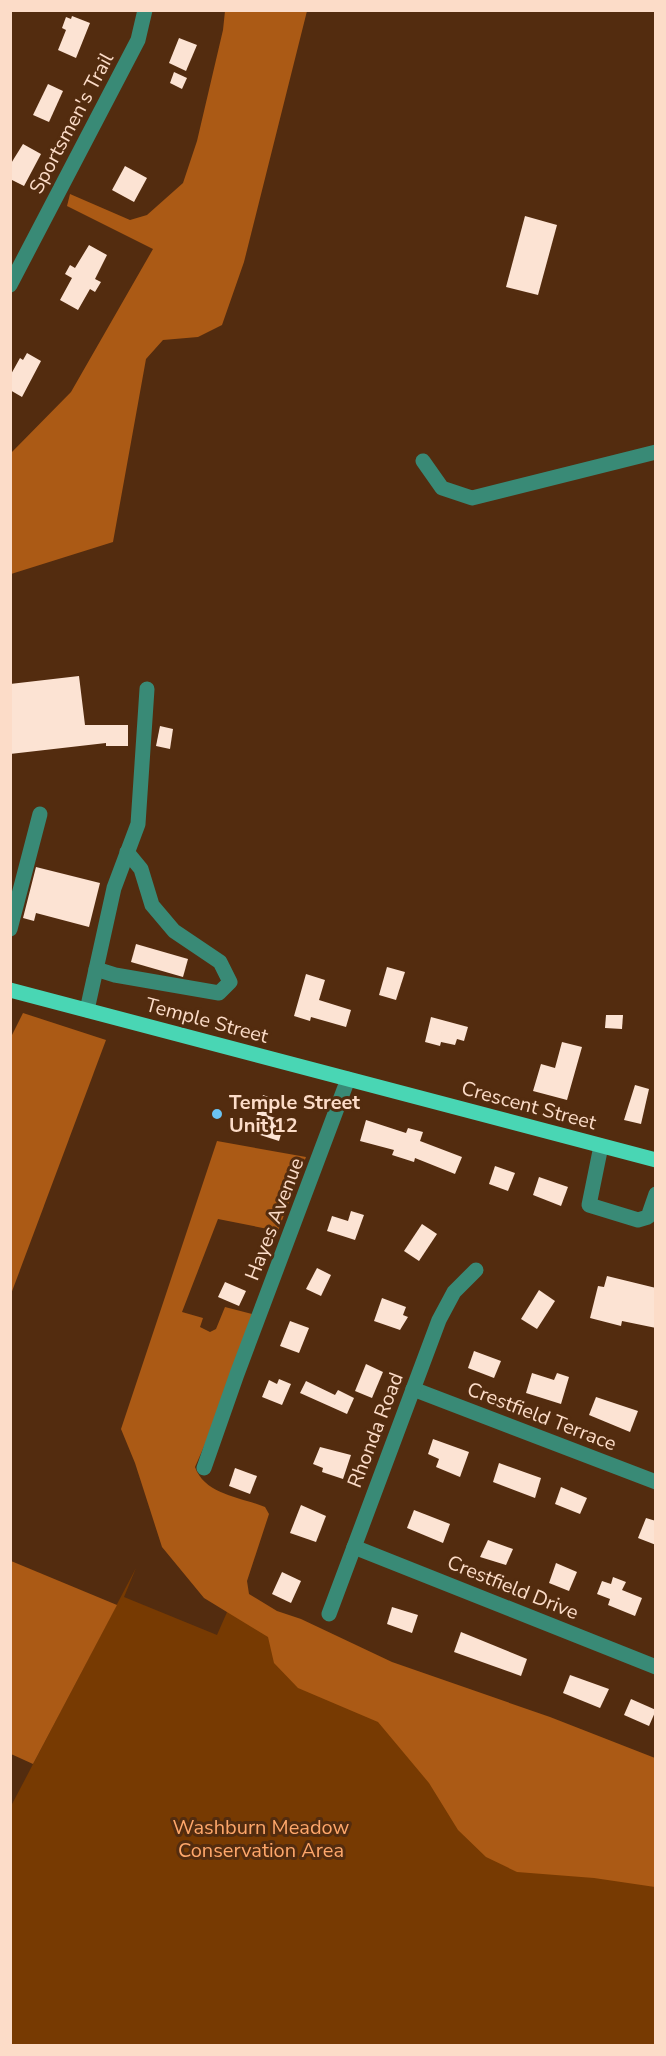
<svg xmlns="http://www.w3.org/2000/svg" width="666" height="2056" font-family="'Nunito Sans',sans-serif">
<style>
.green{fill:#773a02}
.forest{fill:#ab5a15}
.building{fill:#fce3d3}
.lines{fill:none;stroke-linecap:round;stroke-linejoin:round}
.minor{stroke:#398a76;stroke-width:15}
.major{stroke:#49d6b4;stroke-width:15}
.poi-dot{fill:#6bc3f2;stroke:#532c0f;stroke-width:2}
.labels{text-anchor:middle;stroke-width:6;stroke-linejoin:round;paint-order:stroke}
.street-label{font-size:20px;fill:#fcdcc8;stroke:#532c0f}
.poi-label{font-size:20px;font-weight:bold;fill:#fcdcc8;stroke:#532c0f;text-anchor:start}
.park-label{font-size:20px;fill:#fea76b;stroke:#532c0f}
</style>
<rect width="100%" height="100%" fill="#532c0f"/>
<!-- green -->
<polygon class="green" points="136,1568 124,1597 217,1635 231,1603 655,1767 655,2045 11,2045 10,1808"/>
<!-- forest -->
<g class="forest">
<polygon points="225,11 307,11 244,262 222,325 198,337 163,340 146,359 113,542 11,574 11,453 71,392 153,249 67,206 70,194 130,220 147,215 183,183 197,141 223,30"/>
<polygon points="23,1013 106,1040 11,1294 10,1039"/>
<path d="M217 1141 306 1157 278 1231 218 1219 182 1312 203 1318 200 1327 210 1332 216 1329 225 1307 252 1314 230 1387 195 1467C205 1495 241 1497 265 1507L269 1514 247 1581 249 1594 277 1611 301 1619 392 1662 550 1717 655 1758V1887L594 1878 517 1872 486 1857 458 1830 429 1783 378 1722 298 1688 274 1663 268 1637 204 1598 162 1547 135 1463 121 1429Z"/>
<polygon points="11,1561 117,1605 33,1764 11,1754"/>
</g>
<!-- building -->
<g class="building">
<polygon points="72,16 90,23 76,58 58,50 66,30 62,28 66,17 71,19"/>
<polygon points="179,38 197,45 186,71 169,63"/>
<polygon points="174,72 187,78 182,89 170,83"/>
<polygon points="48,84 63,91 49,122 33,115"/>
<polygon points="23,144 41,154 24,186 10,179 10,165"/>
<polygon points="125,166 147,178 134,202 112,190"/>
<polygon points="525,216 557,225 538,295 506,287"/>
<polygon points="89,245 107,255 95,279 101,282 95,292 90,289 78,310 60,300 72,278 65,274 70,265 75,268"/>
<polygon points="27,353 41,361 22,397 10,390 10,376 20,358 23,360"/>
<polygon points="79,676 85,725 128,725 128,746 106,746 106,743 10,754 10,684"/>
<polygon points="160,726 173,729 170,749 156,746"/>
<polygon points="36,867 100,883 89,927 36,913 34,921 23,918"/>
<polygon points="136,944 188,959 183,977 131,962"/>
<polygon points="387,967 405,972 396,1000 379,995"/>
<polygon points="306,974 325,980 319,1000 351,1010 346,1027 311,1017 310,1021 294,1016"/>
<polygon points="606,1015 623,1015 622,1029 605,1028"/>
<polygon points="431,1017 468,1027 464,1041 457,1039 455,1045 441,1042 440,1046 425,1042"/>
<polygon points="562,1042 582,1047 567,1100 533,1091 541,1064 555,1068"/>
<polygon points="635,1085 649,1089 641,1124 624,1120"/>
<polygon points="263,1095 274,1099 269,1116 285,1121 279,1141 251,1132"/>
<polygon points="366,1120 406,1133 408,1128 423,1132 420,1141 462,1157 455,1174 415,1158 414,1162 392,1155 394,1150 360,1141"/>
<polygon points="495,1166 515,1173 508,1191 489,1184"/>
<polygon points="539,1177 568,1187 561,1206 533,1195"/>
<polygon points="351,1211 364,1215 355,1240 327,1231 332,1216 348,1221"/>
<polygon points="422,1224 437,1234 419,1261 404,1251"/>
<polygon points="317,1268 331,1275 321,1296 306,1289"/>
<polygon points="607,1276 656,1288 656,1328 622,1321 621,1326 590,1318 598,1286 604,1287"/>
<polygon points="225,1282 246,1291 239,1306 218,1297"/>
<polygon points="539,1290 555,1301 537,1329 521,1319"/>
<polygon points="382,1298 406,1307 403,1315 408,1317 400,1330 374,1321"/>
<polygon points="290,1321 309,1328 299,1353 280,1346"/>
<polygon points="474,1351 501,1361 494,1378 468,1368"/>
<polygon points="366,1364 383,1372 372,1398 355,1391"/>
<polygon points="532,1373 554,1380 557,1373 569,1377 561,1404 526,1393"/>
<polygon points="279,1379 291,1384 282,1405 262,1397 269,1380 277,1384"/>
<polygon points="306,1381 335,1395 338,1390 354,1398 347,1414 300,1393"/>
<polygon points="596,1397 638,1411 630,1432 589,1415"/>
<polygon points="433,1439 469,1452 460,1477 436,1467 439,1459 428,1454"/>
<polygon points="320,1447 351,1455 343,1479 322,1472 323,1468 313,1464"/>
<polygon points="499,1463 541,1478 535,1498 493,1482"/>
<polygon points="235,1468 257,1476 250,1494 229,1486"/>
<polygon points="561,1487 587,1498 580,1514 555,1504"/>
<polygon points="301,1505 326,1516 316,1542 290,1533"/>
<polygon points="414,1510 450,1524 443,1543 407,1528"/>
<polygon points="646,1518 656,1521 656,1545 638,1538"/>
<polygon points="488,1540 513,1549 506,1565 480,1557"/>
<polygon points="556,1563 577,1572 569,1591 549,1583"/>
<polygon points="282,1572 301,1581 291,1603 272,1594"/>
<polygon points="613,1577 626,1582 622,1590 642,1598 635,1616 608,1605 610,1599 597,1594 602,1581 611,1584"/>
<polygon points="392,1607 418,1615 412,1633 387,1624"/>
<polygon points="461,1632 527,1659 521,1676 454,1652"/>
<polygon points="570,1675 609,1689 600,1708 563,1693"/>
<polygon points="631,1699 656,1710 649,1726 624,1715"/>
</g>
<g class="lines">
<!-- minor -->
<g class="minor">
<polyline points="10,285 138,40 145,10"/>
<polyline points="423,461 442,488 472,498 656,452"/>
<polyline points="10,929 40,814"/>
<polyline points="96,969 115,975 219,993 230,982 220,962 174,931 152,905 141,869 127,852"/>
<polyline points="87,1010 114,888 138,824 147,689"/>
<polyline points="601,1146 589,1205 638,1220 648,1217 656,1194"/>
<polyline points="413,1389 656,1482"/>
<polyline points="204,1468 237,1374 348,1079"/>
<polyline points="354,1547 656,1667"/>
<polyline points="329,1614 439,1320 454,1292 476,1270"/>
</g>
<!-- major -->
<polyline class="major" points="10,990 656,1160"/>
</g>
<!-- markers -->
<circle class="poi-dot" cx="217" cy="1114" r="6"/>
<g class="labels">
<!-- street labels -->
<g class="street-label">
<text transform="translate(71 123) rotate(-62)" y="7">Sportsmen's Trail</text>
<text transform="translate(207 1020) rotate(15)" y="7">Temple Street</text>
<text transform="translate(529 1105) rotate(15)" y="7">Crescent Street</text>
<text transform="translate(274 1219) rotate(-69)" y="7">Hayes Avenue</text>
<text transform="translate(542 1416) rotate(21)" y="7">Crestfield Terrace</text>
<text transform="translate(375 1430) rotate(-69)" y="7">Rhonda Road</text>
<text transform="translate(513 1587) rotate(22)" y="7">Crestfield Drive</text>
</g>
<!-- poi labels -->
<g class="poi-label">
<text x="229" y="1109">Temple Street<tspan x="229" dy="23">Unit 12</tspan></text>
</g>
<!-- park labels -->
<g class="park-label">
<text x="261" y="1834">Washburn Meadow<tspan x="261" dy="23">Conservation Area</tspan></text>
</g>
</g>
<!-- border -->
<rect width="666" height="2056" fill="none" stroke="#fcdcc8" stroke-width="24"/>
</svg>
